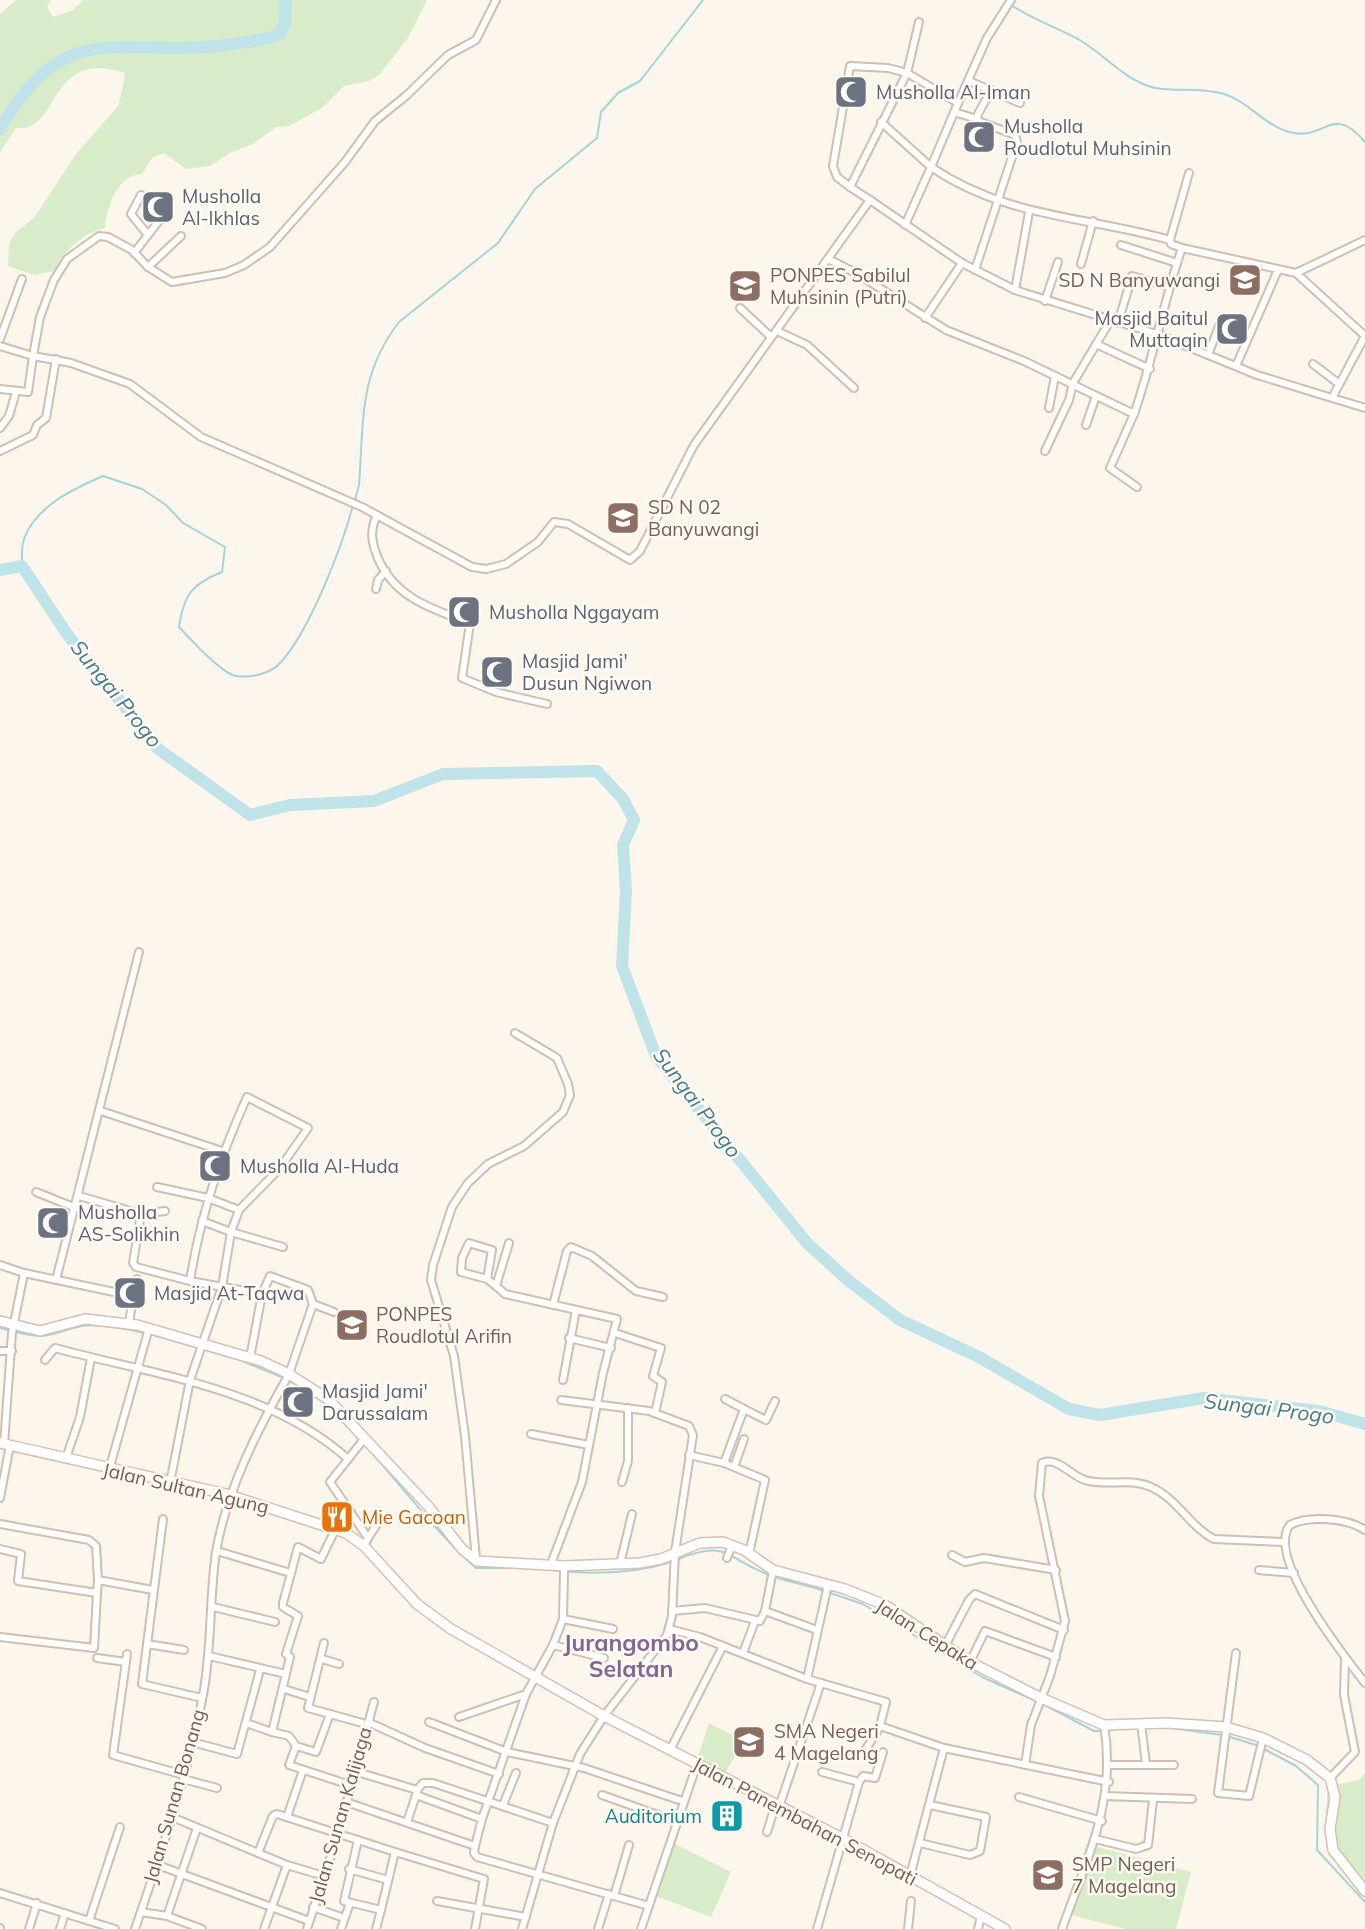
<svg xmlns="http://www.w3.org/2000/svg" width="1365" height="1929" font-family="Mulish,sans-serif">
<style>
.green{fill:#d8ecc9}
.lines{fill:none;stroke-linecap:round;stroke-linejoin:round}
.stream{stroke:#a5d3da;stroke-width:2}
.river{stroke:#bfe3e8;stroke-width:12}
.street-casing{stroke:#d1beb0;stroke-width:10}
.secondary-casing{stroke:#d6c0b0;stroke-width:12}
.street{stroke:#fff;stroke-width:6}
.secondary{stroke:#fff;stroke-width:9}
.labels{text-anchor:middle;stroke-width:5;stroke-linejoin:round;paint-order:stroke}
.worship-label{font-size:19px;fill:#5b616d;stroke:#fffaf3;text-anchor:start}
.education-label{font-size:19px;fill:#785e54;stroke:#fffaf3;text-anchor:start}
.street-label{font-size:19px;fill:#7a5c4d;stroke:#fffaf3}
.food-label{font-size:19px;fill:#c56008;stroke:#fffaf3;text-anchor:start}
.culture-label{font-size:19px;fill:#0d838f;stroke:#fffaf3;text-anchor:end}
.water-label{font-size:21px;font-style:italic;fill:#437c86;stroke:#fffaf3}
.quarter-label{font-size:23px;font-weight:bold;fill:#846695;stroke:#fffaf3}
</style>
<rect width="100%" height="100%" fill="#fdf6ec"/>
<!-- green -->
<g class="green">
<path d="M16 0H51L47 7 53 17 73 10 83 0H427L408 38 379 75 369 81 344 86 322 108 289 126 276 127 253 144 230 153 210 166 186 169 164 153 152 158 142 174C116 175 107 208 105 228 83 233 64 250 54 271L34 275 8 266 9 244 15 233 34 218 76 154 119 105 125 73C46 47 61 134 16 128L0 152V14Z"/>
<polygon points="709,1723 744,1741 722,1778 696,1763"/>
<polygon points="1365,1773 1365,1880 1330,1842 1325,1821 1328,1786 1359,1780"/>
<polygon points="669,1841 731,1872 711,1917 653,1895"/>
<polygon points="1087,1844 1191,1872 1176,1929 1126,1929 1063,1913"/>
</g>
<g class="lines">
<!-- stream -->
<g class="stream">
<path d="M1011 5C1032 19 1055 27 1078 39 1103 53 1125 81 1155 88 1177 92 1201 87 1224 94 1248 101 1264 125 1289 132 1326 142 1331 102 1365 142"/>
<path d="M355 500 359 485C364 422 358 375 399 322L498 243 535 189 597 138 601 112 618 93 640 81 703 0"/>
<path d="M22 566C22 558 21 547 24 539 36 506 73 489 103 476L142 489 166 505 183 523 225 547 222 572C192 584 184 594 179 627 190 639 222 674 236 676 251 678 271 674 281 662 310 630 342 547 353 505"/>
<polyline points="0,1328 11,1331"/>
<path d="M16 1332C51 1341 51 1332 82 1326 101 1323 126 1329 144 1333"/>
<polyline points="150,1334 198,1348"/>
<polyline points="203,1349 240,1360 284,1378"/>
<polyline points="289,1381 305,1390"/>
<polyline points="324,1402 359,1439"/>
<path d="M363 1443C401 1484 434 1531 476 1568H522"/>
<path d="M676 1560C727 1539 724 1557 767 1574 785 1582 806 1584 824 1591"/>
<path d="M552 1570C592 1575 632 1574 671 1562"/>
<polyline points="830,1593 863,1604 982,1677 1038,1702"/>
<polyline points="1043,1704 1094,1731 1101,1731"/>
<polyline points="1172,1728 1222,1735"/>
<polyline points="1106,1730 1118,1729"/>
<polyline points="1227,1736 1259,1746"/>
<polyline points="1264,1749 1296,1766 1318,1785 1317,1850 1365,1902"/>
</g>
<!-- river -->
<g class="river">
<path d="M0 129C68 10 123 61 233 44 249 42 265 40 280 34L285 23 286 0"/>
<polyline points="0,570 22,566 67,634 157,748 250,815 290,805 374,801 443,774 597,771 623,799 634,820 623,845 626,891 622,966 656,1056 807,1243 849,1281 900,1320 979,1357 1069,1409 1100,1415 1204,1398 1319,1411 1365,1424"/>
</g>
<defs>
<g id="street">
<polyline points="496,0 476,40 448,55 407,95 375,121 345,162 270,247 244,265 225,273 172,282 148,267 132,250 108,237 99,236 67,259 54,280 40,317 33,356 71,363 130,384 201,437 362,507 472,567 486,569 506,564 538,542 554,522 568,524 630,560 640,551 694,445 870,200 962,263 1015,290 1157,334 1257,375 1332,398 1365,336"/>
<polyline points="969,81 1020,103"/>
<polyline points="954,112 977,119"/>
<polyline points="881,122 931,167 958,103"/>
<polyline points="850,187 837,177 833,166 850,66 888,68 907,73 919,22"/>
<polyline points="141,195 131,214 148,235"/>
<polyline points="870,200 850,187 907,73 958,103 987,38 1011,0"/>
<path d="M905 225 931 167C1006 218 1085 216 1170 240"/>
<polyline points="1121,245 1177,263"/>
<polyline points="1182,248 1171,244 1170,240 1189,173"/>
<polyline points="134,253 165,213"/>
<path d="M828 259 856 273 946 330 1024 361 1134 414C1153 360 1163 303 1182 248L1296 273 1364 335"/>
<polyline points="1081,264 1093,221"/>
<polyline points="148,267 181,236"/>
<polyline points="975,270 1017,142 1015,135 978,121 977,116 991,90"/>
<polyline points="1296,273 1365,240"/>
<polyline points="1015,290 1029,212"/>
<polyline points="1045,301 1058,262"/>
<polyline points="740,308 771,337"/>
<polyline points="925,318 962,263"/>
<polyline points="1118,323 1132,276 1170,287"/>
<polyline points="777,331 807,345 854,388"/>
<polyline points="0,339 22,279"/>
<polyline points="1096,344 1150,369"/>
<polyline points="0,346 33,356 28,392 0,389"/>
<polyline points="1208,355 1219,326"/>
<polyline points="1313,364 1338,383"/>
<polyline points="1236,366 1278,270"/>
<polyline points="1332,398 1365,408"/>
<polyline points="1049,408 1055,376"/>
<polyline points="1134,414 1110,468 1137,487"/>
<polyline points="1086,425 1096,396"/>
<polyline points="0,428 9,416 16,392"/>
<polyline points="0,451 33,435 37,425 46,418 56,359"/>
<polyline points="1045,451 1069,400 1073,383 1110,321"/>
<path d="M377 515C370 530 371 540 377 556 394 598 432 609 470 623L462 678 496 692 547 704"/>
<polyline points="376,589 378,580 386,571"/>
<polyline points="101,1111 222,1151"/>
<path d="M157 1187 208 1198 239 1210 280 1168 308 1128 247 1097C220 1157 200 1216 190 1281"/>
<polyline points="36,1192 76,1208"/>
<polyline points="79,1196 141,1214 165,1211"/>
<polyline points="141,1214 133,1263 136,1267 190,1281 262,1294 250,1358"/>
<polyline points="202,1221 231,1232 239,1210"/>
<polyline points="509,1243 496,1286 505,1294 617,1319 603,1373 582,1482 551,1564"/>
<polyline points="0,1265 24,1273"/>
<polyline points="487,1279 492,1250 469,1243 462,1258 461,1272 487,1279 496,1286"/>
<polyline points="56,1280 139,952"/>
<polyline points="262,1294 270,1276 308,1290 313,1304 289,1374"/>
<polyline points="133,1296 137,1279"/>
<polyline points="313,1304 334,1312"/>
<polyline points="553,1305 567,1251 571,1247 592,1256 636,1291 663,1297"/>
<polyline points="615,1333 661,1348 653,1376 662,1382 655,1413"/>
<polyline points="569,1338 611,1348"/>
<polyline points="0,1351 12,1351"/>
<path d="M45 1360 55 1348C154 1375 269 1388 348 1459"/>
<polyline points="563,1380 576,1310"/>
<polyline points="725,1399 744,1409"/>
<polyline points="531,1434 589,1445"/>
<polyline points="4,1444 12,1333 24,1273 133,1296 129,1324"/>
<polyline points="689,1455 724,1463 765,1480 749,1554"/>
<polyline points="66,1458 80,1417 91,1358"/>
<polyline points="724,1463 744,1409 766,1420 775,1401"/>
<polyline points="734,1467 744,1439"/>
<polyline points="109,1470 149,1328"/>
<polyline points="622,1482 628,1461 628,1408"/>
<polyline points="170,1483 190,1380 222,1287 231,1232 283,1247"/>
<polyline points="0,1498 10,1445"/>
<polyline points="163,1519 142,1684 202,1698"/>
<polyline points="0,1524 89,1540 96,1546 98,1580"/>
<path d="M1365 1530C1347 1518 1309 1515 1290 1525 1265 1557 1344 1656 1365 1683"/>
<polyline points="368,1538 381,1518"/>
<polyline points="364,1546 368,1538 330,1482 364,1439"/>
<polyline points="0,1549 21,1554 18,1581 97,1593 98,1580 153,1590"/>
<polyline points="217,1551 287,1572"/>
<polyline points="952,1555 965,1562 984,1558 1056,1570"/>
<polyline points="727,1558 732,1545"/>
<polyline points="476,1559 465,1436 454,1356 431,1280 433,1265 452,1207 468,1183 488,1164 524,1146 563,1112 570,1095 568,1084 557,1058 515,1033"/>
<polyline points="620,1564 632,1514"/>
<polyline points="1259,1570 1294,1573"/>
<polyline points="213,1607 275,1622"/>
<polyline points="672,1611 705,1608 760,1621 765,1611 773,1570"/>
<polyline points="765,1611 817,1630"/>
<polyline points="563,1619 613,1629"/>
<polyline points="669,1629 700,1637 807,1679 886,1702 880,1726 944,1748 1109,1782"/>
<polyline points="0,1637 94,1648 97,1593"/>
<polyline points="324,1643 308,1708 330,1714 316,1752 296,1746 289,1736 272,1732 290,1657 286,1654 298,1616 283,1607 283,1603 298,1547 321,1559 336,1528"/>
<polyline points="147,1644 184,1650"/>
<polyline points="553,1645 604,1658"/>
<polyline points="945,1646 969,1600 975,1594 1064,1630"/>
<polyline points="743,1653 755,1621"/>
<polyline points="1236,1653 1218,1793 1249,1796 1263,1738"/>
<polyline points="127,1654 113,1755 184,1775"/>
<polyline points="209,1656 286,1674"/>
<polyline points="97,1658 126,1662"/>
<polyline points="322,1659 339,1664"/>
<polyline points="970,1662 985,1631 1056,1657"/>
<polyline points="807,1679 828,1585"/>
<polyline points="284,1689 310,1697"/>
<polyline points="330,1714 362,1723"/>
<polyline points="459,1717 526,1694"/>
<polyline points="368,1722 425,1748 499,1774"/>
<polyline points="429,1722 507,1752 584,1768 682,1801"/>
<polyline points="246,1723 272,1732"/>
<polyline points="1141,1723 1146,1764"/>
<polyline points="192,1742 237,1754 260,1670"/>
<polyline points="296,1746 289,1765 350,1785"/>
<polyline points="670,1750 723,1646"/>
<polyline points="864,1752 880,1727"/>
<path d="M1025 1765 1031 1725 1050 1676 1065 1621 1039 1496 1042 1463C1057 1456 1071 1476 1085 1480 1107 1487 1129 1477 1151 1487 1178 1499 1190 1527 1214 1539L1284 1542"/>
<polyline points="1109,1765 1174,1765"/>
<polyline points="354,1771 417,1790 423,1783 433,1783 553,1823"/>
<polyline points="822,1772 859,1782"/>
<polyline points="1330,1778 1355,1752 1344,1695 1345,1659"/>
<polyline points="183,1779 217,1788"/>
<polyline points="416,1795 482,1819 526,1694 553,1645 563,1619 564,1572"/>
<polyline points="602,1795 675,1821"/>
<polyline points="1105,1796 1192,1799"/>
<polyline points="1019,1797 1102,1821"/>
<polyline points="346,1802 475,1846 474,1853 477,1857 649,1906"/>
<polyline points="503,1805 516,1773"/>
<polyline points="779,1807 821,1683"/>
<polyline points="172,1817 287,1865 324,1876"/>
<polyline points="287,1817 303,1770"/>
<polyline points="407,1822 417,1792"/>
<polyline points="767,1832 775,1806"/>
<polyline points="1095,1839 1136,1849 1148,1845 1153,1800"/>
<polyline points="920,1843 970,1855 980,1851 986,1817 930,1805"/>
<polyline points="475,1846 482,1819"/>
<polyline points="395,1852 484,1879 475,1929"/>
<polyline points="258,1853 273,1816 277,1814 395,1852 381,1910 344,1901 358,1840"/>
<polyline points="155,1864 309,1921"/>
<polyline points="349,1869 388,1880"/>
<polyline points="910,1876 944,1748"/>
<polyline points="0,1893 115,1929"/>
<polyline points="614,1896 629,1845"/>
<polyline points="437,1901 526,1917"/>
<polyline points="313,1907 344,1918"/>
<polyline points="141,1912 167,1916 202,1929"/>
<polyline points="167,1916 197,1828"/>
<polyline points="89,1921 120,1827"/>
<polyline points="0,1929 0,1928"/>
<polyline points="29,1929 37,1903"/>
<polyline points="60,1929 65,1913"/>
<path d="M135 1929C161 1853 188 1775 203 1695 212 1648 209 1600 216 1552 227 1489 257 1431 288 1376"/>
<polyline points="264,1929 287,1865"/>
<polyline points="307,1929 338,1834 374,1702"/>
<polyline points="341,1929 350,1903"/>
<polyline points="376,1929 381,1910"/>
<polyline points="522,1929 553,1823 580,1754 604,1716 667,1635 672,1616 675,1552 693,1435 689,1426 649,1411 561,1400"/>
<polyline points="598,1929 609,1894"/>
<polyline points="641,1929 697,1764"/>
<polyline points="817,1929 859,1782 863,1776 875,1778 883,1752"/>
<polyline points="908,1929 911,1901"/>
<polyline points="978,1929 981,1916"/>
<path d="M1062 1929C1087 1858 1117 1801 1104 1725"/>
</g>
<g id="secondary">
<polyline points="0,1321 40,1331 85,1319 137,1325 261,1361 289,1374 329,1400 428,1506 462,1549 477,1561 564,1566 640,1563 661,1559 700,1543 723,1542 744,1550 773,1570 845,1589 885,1605 970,1662 1041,1698 1104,1725 1167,1723 1226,1727 1263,1738 1307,1760 1330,1778 1335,1797 1330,1829 1333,1850 1365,1891"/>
<polyline points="0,1443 226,1494 346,1533 364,1546 417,1604 451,1629 604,1716 844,1839 1005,1929"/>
</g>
</defs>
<!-- street casing -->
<use href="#street" class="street-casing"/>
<!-- secondary casing -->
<use href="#secondary" class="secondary-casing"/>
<!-- street -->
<use href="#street" class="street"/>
<!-- secondary -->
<use href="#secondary" class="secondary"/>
</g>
<!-- icons -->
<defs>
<symbol id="mosque-square" viewBox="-11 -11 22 22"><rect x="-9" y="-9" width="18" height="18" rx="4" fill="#6b7280" stroke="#fffaf3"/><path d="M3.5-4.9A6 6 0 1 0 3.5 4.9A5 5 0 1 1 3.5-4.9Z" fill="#fff"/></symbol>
<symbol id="school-square" viewBox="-11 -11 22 22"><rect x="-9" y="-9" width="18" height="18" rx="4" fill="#8d6e63" stroke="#fffaf3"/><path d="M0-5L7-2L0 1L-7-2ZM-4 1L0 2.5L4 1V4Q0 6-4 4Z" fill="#fff"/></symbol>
<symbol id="restaurant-square" viewBox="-11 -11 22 22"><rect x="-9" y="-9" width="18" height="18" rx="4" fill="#e8710a" stroke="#fffaf3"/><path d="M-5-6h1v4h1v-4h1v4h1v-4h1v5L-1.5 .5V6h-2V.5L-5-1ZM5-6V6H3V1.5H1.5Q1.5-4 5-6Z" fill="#fff"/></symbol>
<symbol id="building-square" viewBox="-11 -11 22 22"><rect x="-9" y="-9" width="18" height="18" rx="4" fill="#0f9aa8" stroke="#fffaf3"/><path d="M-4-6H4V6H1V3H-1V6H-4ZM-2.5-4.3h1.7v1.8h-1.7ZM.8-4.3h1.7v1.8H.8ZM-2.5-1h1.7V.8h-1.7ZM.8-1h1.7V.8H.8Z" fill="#fff"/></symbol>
</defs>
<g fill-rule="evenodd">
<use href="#mosque-square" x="832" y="73" width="38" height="38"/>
<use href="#mosque-square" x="960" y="118" width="38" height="38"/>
<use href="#mosque-square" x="139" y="188" width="38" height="38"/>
<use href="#school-square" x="1226" y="261" width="38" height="38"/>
<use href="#school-square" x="726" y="267" width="38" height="38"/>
<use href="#mosque-square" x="1213" y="310" width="38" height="38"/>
<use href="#school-square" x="604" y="499" width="38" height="38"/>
<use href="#mosque-square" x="445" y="593" width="38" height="38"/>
<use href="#mosque-square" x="478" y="653" width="38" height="38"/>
<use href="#mosque-square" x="196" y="1147" width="38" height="38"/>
<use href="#mosque-square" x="34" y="1204" width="38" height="38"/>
<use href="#mosque-square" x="111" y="1274" width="38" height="38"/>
<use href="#school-square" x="333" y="1306" width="38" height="38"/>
<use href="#mosque-square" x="279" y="1383" width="38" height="38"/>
<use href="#restaurant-square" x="318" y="1498" width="38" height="38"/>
<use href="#school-square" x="730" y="1723" width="38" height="38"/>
<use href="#building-square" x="708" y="1797" width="38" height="38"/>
<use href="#school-square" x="1029" y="1856" width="38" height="38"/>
</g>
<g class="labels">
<!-- worship labels -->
<g class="worship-label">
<text x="876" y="99">Musholla Al-Iman</text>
<text x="1004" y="133">Musholla<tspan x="1004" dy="22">Roudlotul Muhsinin</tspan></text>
<text x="182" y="203">Musholla<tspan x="182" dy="22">Al-Ikhlas</tspan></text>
<text x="1208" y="325" text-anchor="end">Masjid Baitul<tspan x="1208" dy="22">Muttaqin</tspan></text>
<text x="489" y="619">Musholla Nggayam</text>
<text x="522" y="668">Masjid Jami'<tspan x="522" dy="22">Dusun Ngiwon</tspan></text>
<text x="240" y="1173">Musholla Al-Huda</text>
<text x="78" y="1219">Musholla<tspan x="78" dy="22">AS-Solikhin</tspan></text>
<text x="154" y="1300">Masjid At-Taqwa</text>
<text x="322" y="1398">Masjid Jami'<tspan x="322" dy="22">Darussalam</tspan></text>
</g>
<!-- education labels -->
<g class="education-label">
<text x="770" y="282">PONPES Sabilul<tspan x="770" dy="22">Muhsinin (Putri)</tspan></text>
<text x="1220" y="287" text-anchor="end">SD N Banyuwangi</text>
<text x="648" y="514">SD N 02<tspan x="648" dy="22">Banyuwangi</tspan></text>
<text x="376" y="1321">PONPES<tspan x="376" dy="22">Roudlotul Arifin</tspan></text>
<text x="774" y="1738">SMA Negeri<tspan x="774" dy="22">4 Magelang</tspan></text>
<text x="1072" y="1871">SMP Negeri<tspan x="1072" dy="22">7 Magelang</tspan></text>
</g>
<!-- street labels -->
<g class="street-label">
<text transform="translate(186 1488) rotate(13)" y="7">Jalan Sultan Agung</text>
<text transform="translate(927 1634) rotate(32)" y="7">Jalan Cepaka</text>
<text transform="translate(174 1796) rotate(-74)" y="7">Jalan Sunan Bonang</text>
<text transform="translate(340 1815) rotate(-74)" y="7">Jalan Sunan Kalijaga</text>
<text transform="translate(805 1821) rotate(28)" y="7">Jalan Panembahan Senopati</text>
</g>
<!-- food labels -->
<g class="food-label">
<text x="362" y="1524">Mie Gacoan</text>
</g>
<!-- culture labels -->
<g class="culture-label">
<text x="702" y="1823">Auditorium</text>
</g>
<!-- water labels -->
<g class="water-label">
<text transform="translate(116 694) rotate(51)" y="7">Sungai Progo</text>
<text transform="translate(697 1103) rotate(53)" y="7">Sungai Progo</text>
<text transform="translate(1269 1409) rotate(7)" y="7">Sungai Progo</text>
</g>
<!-- quarter labels -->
<g class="quarter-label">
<text x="631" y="1651">Jurangombo<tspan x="631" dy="26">Selatan</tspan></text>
</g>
</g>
</svg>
